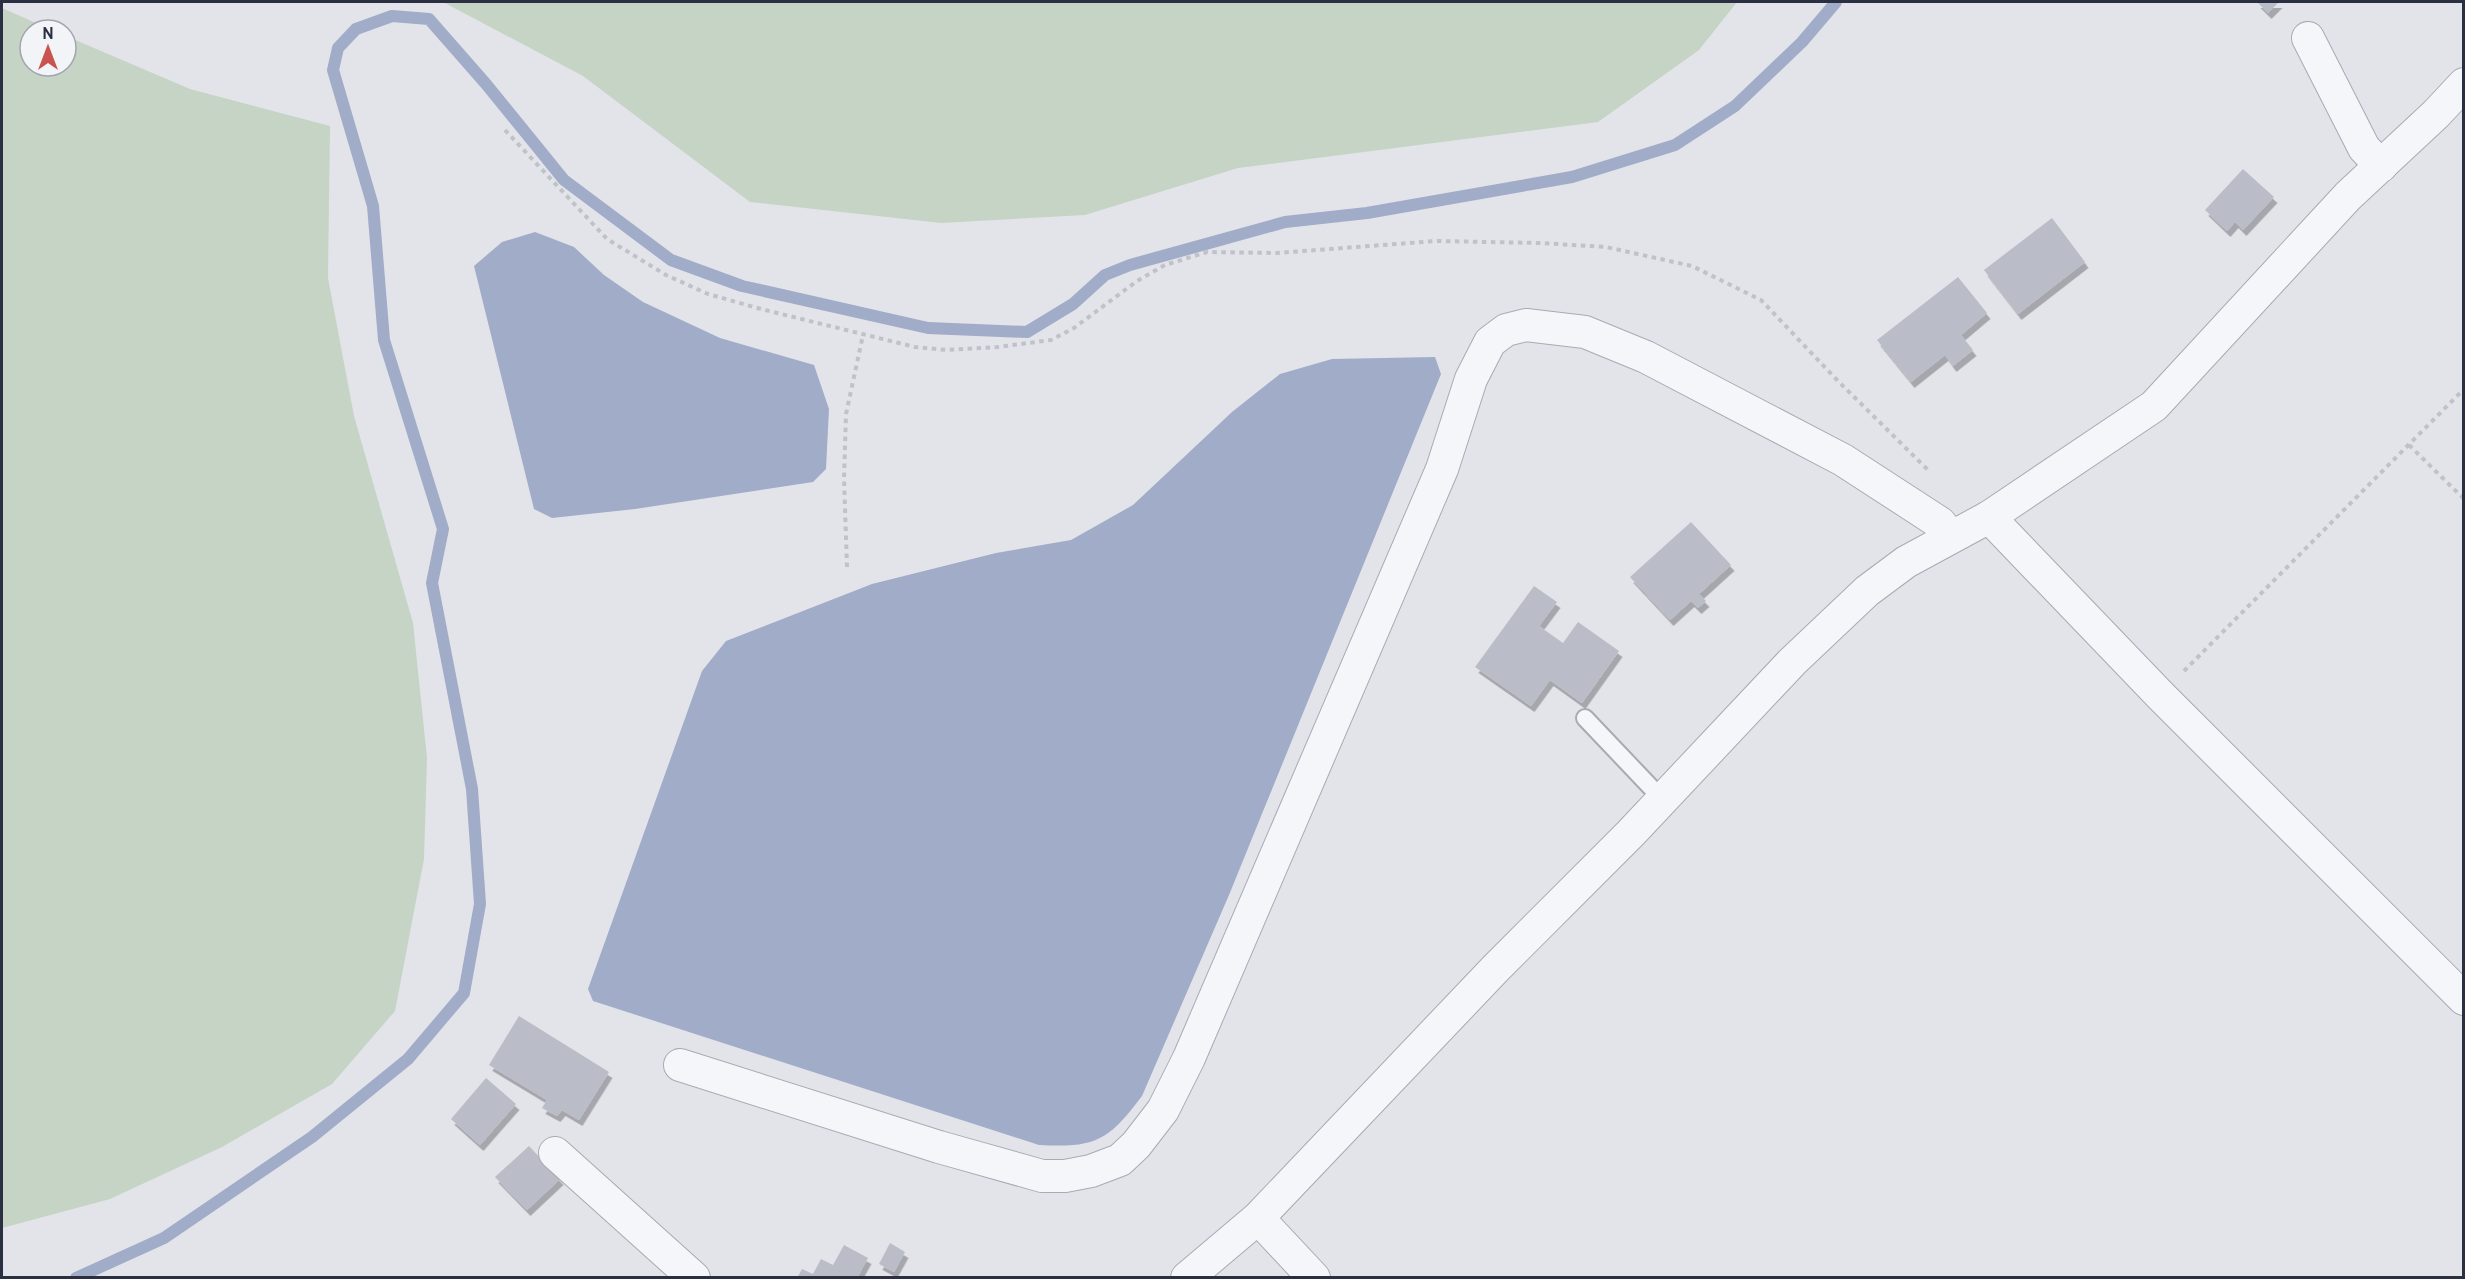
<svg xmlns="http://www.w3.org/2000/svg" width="2465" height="1279" font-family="Overpass,sans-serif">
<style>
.green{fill:#c5d4c4}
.water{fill:#a0acc8}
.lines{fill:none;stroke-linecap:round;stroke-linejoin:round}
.stream{stroke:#a0acc8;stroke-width:12}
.building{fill:#babdc7;filter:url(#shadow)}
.service-casing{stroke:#a8aab4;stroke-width:20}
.minor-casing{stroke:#a8aab4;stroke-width:34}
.path{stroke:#c0c2c9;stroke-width:4;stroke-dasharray:4.5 4.5;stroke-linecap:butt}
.service{stroke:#f5f6f9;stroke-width:16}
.minor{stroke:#f5f6f9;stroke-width:32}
</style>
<defs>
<filter id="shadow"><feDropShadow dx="3.5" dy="6" stdDeviation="0" flood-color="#0004"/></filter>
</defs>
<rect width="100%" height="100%" fill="#e3e4ea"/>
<!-- green -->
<g class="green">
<polygon points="443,2 1737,2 1699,50 1598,122 1238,168 1085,215 941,223 750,202 583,76"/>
<polygon points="2,8 52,30 30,30 30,66 66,66 66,36 190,89 330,126 328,278 354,416 413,623 427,758 424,859 395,1011 332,1084 222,1147 110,1199 2,1228"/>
</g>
<!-- water -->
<g class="water">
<polygon points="535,232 574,247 604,275 643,302 720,338 814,365 829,409 826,469 813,482 635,509 552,518 534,509 474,266 502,242"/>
<path d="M1435 357 1441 374 1229 895 1142 1096C1108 1141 1096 1148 1039 1145L593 1001 588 989 702 671 726 641 872 584 996 553 1071 540 1133 505 1232 412 1280 374 1332 359Z"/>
</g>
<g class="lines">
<!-- stream -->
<polyline class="stream" points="76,1278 164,1238 312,1137 408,1059 464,993 480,904 472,789 432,583 443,529 384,340 373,206 333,70 338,48 356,29 392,16 429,19 486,84 564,180 671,260 742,286 928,328 1027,332 1073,304 1105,275 1130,265 1285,222 1367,213 1572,177 1675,145 1735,106 1802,42 1836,2"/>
</g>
<!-- building -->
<g class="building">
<polygon points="2257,2 2279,2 2268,13"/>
<polygon points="2243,169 2274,197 2243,230 2235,222 2227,231 2205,210"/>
<polygon points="2052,218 2085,262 2018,314 1984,270"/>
<polygon points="1958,277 1987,313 1961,335 1973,350 1953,366 1945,355 1911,382 1877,340"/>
<polygon points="1691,522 1731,565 1699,594 1706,601 1698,608 1691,601 1670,620 1630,577"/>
<polygon points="1534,586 1557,602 1539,626 1563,643 1578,622 1619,651 1582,703 1550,680 1531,706 1475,667"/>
<polygon points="519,1016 609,1072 579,1120 562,1110 557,1116 542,1108 547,1100 489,1065"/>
<polygon points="486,1078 516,1104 480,1145 451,1119"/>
<polygon points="529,1146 560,1179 527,1210 495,1177"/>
<polygon points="890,1243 905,1252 894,1272 879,1264"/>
<polygon points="844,1245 868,1258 857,1278 797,1278 802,1269 813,1274 821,1259 833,1265"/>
</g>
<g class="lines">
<defs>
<polyline id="service" points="1585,718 1662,799"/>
<g id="minor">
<polyline points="2308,38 2364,148 2381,166"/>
<polyline points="1989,517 2160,695 2464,999"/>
<polyline points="680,1065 939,1147 1042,1176 1065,1176 1091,1171 1120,1160 1136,1145 1163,1110 1189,1058 1442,469 1471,379 1490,342 1506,330 1526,325 1585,332 1646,357 1843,460 1940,523 1951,537"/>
<polyline points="555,1153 694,1278"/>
<polyline points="1258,1218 1314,1278"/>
<polyline points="1187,1278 1258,1218 1496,968 1631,833 1792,662 1867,591 1906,562 1989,517 2154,406 2348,196 2436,114 2464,84"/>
</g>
</defs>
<!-- service casing -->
<use href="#service" class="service-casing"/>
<!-- minor casing -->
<use href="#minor" class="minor-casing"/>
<!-- path -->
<g class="path">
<polyline points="505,130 607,239 666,275 708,294 761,309 915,347 947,350 998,347 1051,340 1074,328 1137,281 1165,265 1207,252 1277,253 1436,241 1540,243 1606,247 1692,266 1761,300 1837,380 1928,470"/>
<polyline points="2409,445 2464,499"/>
<polyline points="847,567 844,478 846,414 863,335"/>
<polyline points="2184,671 2464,389"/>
</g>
<!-- service -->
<use href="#service" class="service"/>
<!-- minor -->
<use href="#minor" class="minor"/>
</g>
<!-- border -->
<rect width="2465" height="1279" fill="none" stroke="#2b2f42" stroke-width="6"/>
<!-- north arrow -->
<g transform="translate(48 48)"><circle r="28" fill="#f2f4f8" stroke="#a2a5af" stroke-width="1.5"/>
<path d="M0-4.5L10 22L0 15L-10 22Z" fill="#c8534f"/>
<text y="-9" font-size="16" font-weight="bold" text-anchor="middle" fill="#2b2f42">N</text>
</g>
</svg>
